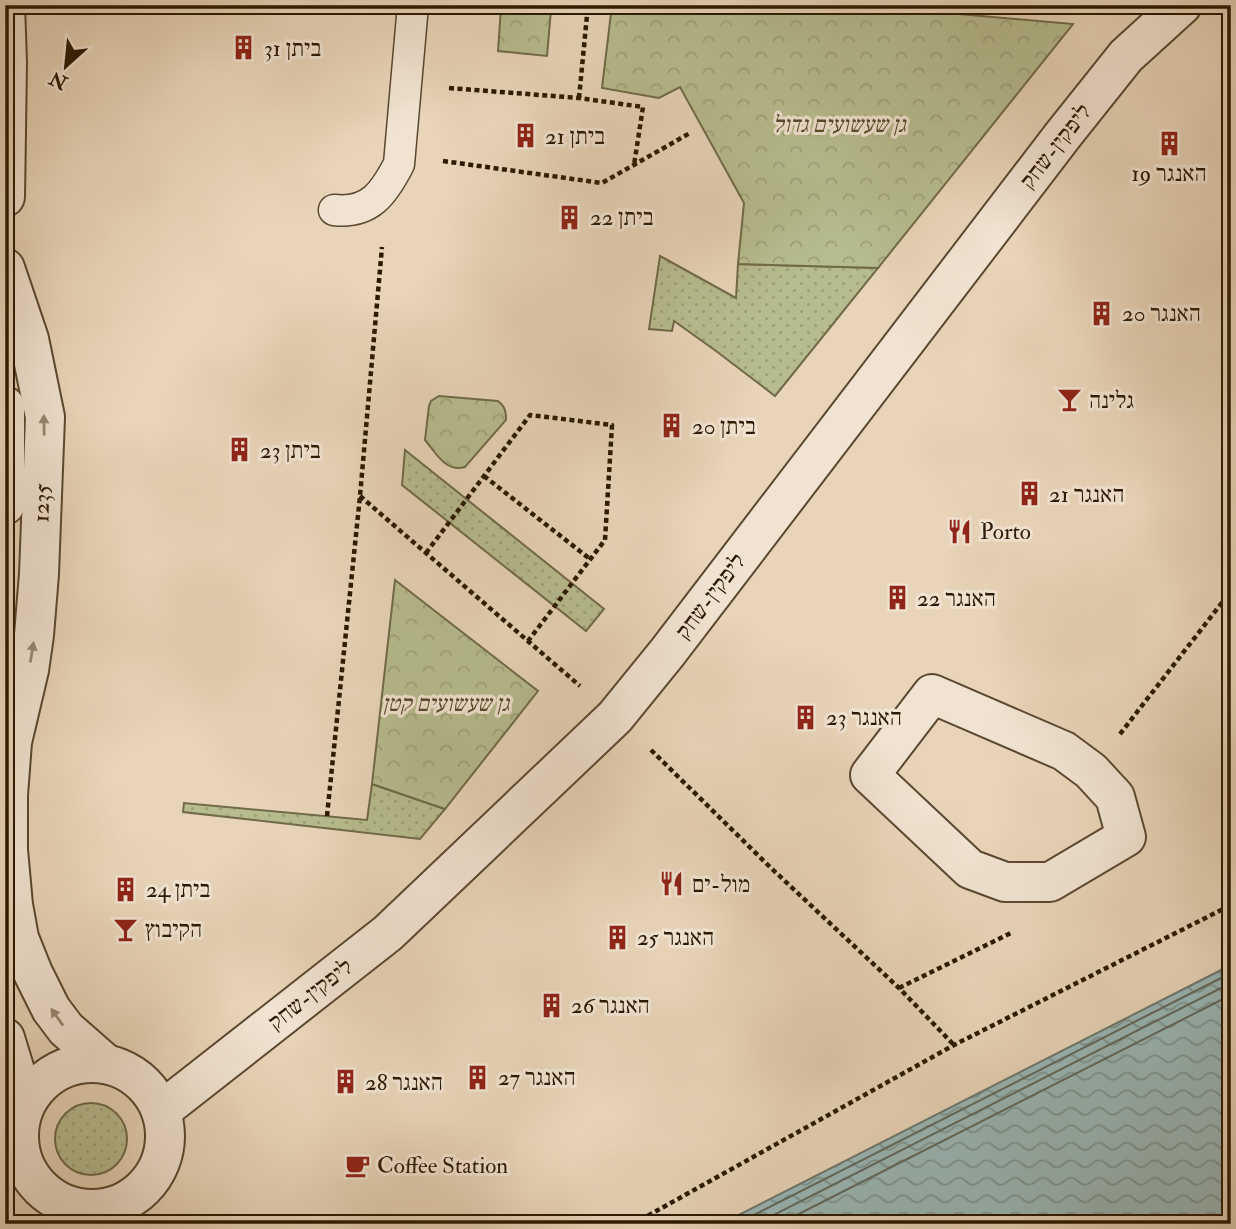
<svg xmlns="http://www.w3.org/2000/svg" width="1236" height="1229" font-family="'IM FELL Double Pica','Frank Ruhl Libre',serif">
<style>
.grass{fill:url(#grass-dots);stroke:#706a48;stroke-width:2}
.park{fill:url(#park-crowns);stroke:#706a48;stroke-width:2}
.water{fill:url(#water-waves);stroke:#6d786e;stroke-width:2}
.lines{fill:none;stroke-linecap:round;stroke-linejoin:round}
.shore{stroke:#62685c;stroke-width:2}
.lane-casing{stroke:#5a482f;stroke-width:33}
.street-casing{stroke:#5a482f;stroke-width:42}
.path{stroke:#2b1901;stroke-width:4.5;stroke-dasharray:5 3.5;stroke-linecap:butt}
.lane{stroke:#f0e3d1;stroke-width:30}
.street{stroke:#f0e3d1;stroke-width:38}
.oneway{fill:#978873}
.labels{text-anchor:middle;stroke-width:6;stroke-linejoin:round;paint-order:stroke}
.poi-label{font-size:23px;fill:#2b1901;stroke:#f0e3d1;text-anchor:start}
.park-label{font-size:23px;font-style:italic;fill:#554a2b;stroke:#f0e3d1}
.street-label{font-size:23px;fill:#2b1901;stroke:#f0e3d1}
</style>
<defs>
<pattern id="grass-dots" width="8" height="8" patternUnits="userSpaceOnUse" patternTransform="scale(1.75)"><rect width="8" height="8" fill="#b6bc8e"/><path d="M2 2h.1M6 6h.1" fill="none" stroke="#9da179" stroke-width="1.8" stroke-linecap="round"/></pattern>
<pattern id="park-crowns" width="20" height="18" patternUnits="userSpaceOnUse" patternTransform="scale(1.75)"><rect width="20" height="18" fill="#b6bc8e"/><path d="M2 6a3 3 0 1 1 6 0M12 15a3 3 0 1 1 6 0" fill="none" stroke="#9da179"/></pattern>
<pattern id="water-waves" width="16" height="10" patternUnits="userSpaceOnUse" patternTransform="scale(1.75)"><rect width="16" height="10" fill="#99b7b7"/><path d="M0 5q4-4 8 0t8 0" fill="none" stroke="#7d9492"/></pattern>
</defs>
<rect width="100%" height="100%" fill="#e8d4b8"/>
<filter id="stains"><feTurbulence type="fractalNoise" baseFrequency=".00286" numOctaves="4"/><feColorMatrix values="0 0 0 0 .2 0 0 0 0 .09 0 0 0 0 .02 0 0 0 .5 -.17"/></filter>
<radialGradient id="worn" r=".72"><stop offset=".6" stop-color="#630" stop-opacity="0"/><stop offset="1" stop-color="#630" stop-opacity=".3"/></radialGradient>
<!-- grass -->
<g class="grass">
<polygon points="660,256 736,298 738,264 878,268 775,396 716,351 674,321 672,331 649,329"/>
<polygon points="405,450 604,609 586,631 402,485"/>
<polygon points="372,784 445,809 420,839 183,812 184,803 367,820"/>
<circle cx="91" cy="1139" r="36"/>
</g>
<!-- park -->
<g class="park">
<polygon points="612,5 857,5 1073,24 878,268 738,264 744,203 680,87 659,98 602,88"/>
<polygon points="501,7 551,10 547,56 498,51"/>
<path d="M439 396 498 401C505 406 506 411 506 420L465 467C446 473 436 453 425 440L429 406 431 401Z"/>
<polygon points="395,580 538,691 445,809 372,784"/>
</g>
<!-- water -->
<polygon class="water" points="1231,965 1231,1224 721,1224"/>
<g class="lines">
<!-- shore -->
<g class="shore">
<polyline points="736,1224 1231,973"/>
<polyline points="756,1224 1231,983"/>
<polyline points="779,1224 1231,995"/>
</g>
<defs>
<path id="lane" d="M334 210C370 214 384 193 399 164L413 5"/>
<g id="street">
<polyline points="5,197 7,63 5,5"/>
<polyline points="5,268 29,339 45,417 39,574 34,635 29,670 12,742 8,795 8,850 13,905 19,938 33,973 51,1009 66,1029 106,1064"/>
<polyline points="5,406 5,505"/>
<polygon points="932,694 1064,751 1091,771 1115,797 1126,837 1050,882 1005,882 970,869 870,775"/>
<polyline points="5,1038 25,1104"/>
<circle cx="92" cy="1136" r="73"/>
<polyline points="161,1111 388,933 615,717 667,653 1063,135 1126,56 1182,5"/>
</g>
</defs>
<!-- lane casing -->
<use href="#lane" class="lane-casing"/>
<!-- street casing -->
<use href="#street" class="street-casing"/>
<!-- path -->
<g class="path">
<polyline points="1223,61 1231,67"/>
<polyline points="449,88 579,98 643,107 634,165"/>
<polyline points="579,98 588,5"/>
<polyline points="443,161 602,183 690,133"/>
<polyline points="484,476 590,559"/>
<polyline points="360,496 580,686"/>
<polyline points="426,553 530,415 612,425 605,540 528,641"/>
<polyline points="1120,734 1231,591"/>
<polyline points="651,750 771,868 899,988 954,1045"/>
<polyline points="327,816 360,496 382,247"/>
<polyline points="899,988 1011,933"/>
<polyline points="174,1220 177,1224"/>
<polyline points="633,1224 954,1045 1231,905"/>
</g>
<!-- lane -->
<use href="#lane" class="lane"/>
<!-- street -->
<use href="#street" class="street"/>
</g>
<!-- one-way arrows -->
<defs><path id="oneway-solid" d="M-6-.8H1V-3.2L6.5 0L1 3.2V.8H-6Z" transform="scale(1.75)"/></defs>
<g class="oneway">
<use href="#oneway-solid" transform="translate(44 425) rotate(-91)"/>
<use href="#oneway-solid" transform="translate(32 652) rotate(-81)"/>
<use href="#oneway-solid" transform="translate(57 1017) rotate(-125)"/>
</g>
<!-- icons -->
<defs>
<symbol id="building-bare" viewBox="-9 -9 18 18"><path d="M-4-6H4V6H1V3H-1V6H-4ZM-2.5-4.3h1.7v1.8h-1.7ZM.8-4.3h1.7v1.8H.8ZM-2.5-1h1.7V.8h-1.7ZM.8-1h1.7V.8H.8Z" fill="#8f2418" stroke="#f0e3d1" stroke-width="2.5" paint-order="stroke"/></symbol>
<symbol id="bar-bare" viewBox="-9 -9 18 18"><path d="M-6-5H6L.8 .8V4.5H3.5V6h-7V4.5H-.8V.8Z" fill="#8f2418" stroke="#f0e3d1" stroke-width="2.5" paint-order="stroke"/></symbol>
<symbol id="restaurant-bare" viewBox="-9 -9 18 18"><path d="M-5-6h1v4h1v-4h1v4h1v-4h1v5L-1.5 .5V6h-2V.5L-5-1ZM5-6V6H3V1.5H1.5Q1.5-4 5-6Z" fill="#8f2418" stroke="#f0e3d1" stroke-width="2.5" paint-order="stroke"/></symbol>
<symbol id="cafe-bare" viewBox="-9 -9 18 18"><path d="M-5.5-4.5H6V0H3Q3 3.5 0 3.5H-2.5Q-5.5 3.5-5.5 0ZM3-3.2v2h1.7v-2ZM-6 4.5H4V6H-6Z" fill="#8f2418" stroke="#f0e3d1" stroke-width="2.5" paint-order="stroke"/></symbol>
</defs>
<g fill-rule="evenodd">
<use href="#building-bare" x="226" y="30" width="35" height="35"/>
<use href="#building-bare" x="508" y="118" width="35" height="35"/>
<use href="#building-bare" x="1152" y="126" width="35" height="35"/>
<use href="#building-bare" x="552" y="200" width="35" height="35"/>
<use href="#building-bare" x="1084" y="296" width="35" height="35"/>
<use href="#bar-bare" x="1052" y="382" width="35" height="35"/>
<use href="#building-bare" x="654" y="408" width="35" height="35"/>
<use href="#building-bare" x="222" y="432" width="35" height="35"/>
<use href="#building-bare" x="1012" y="476" width="35" height="35"/>
<use href="#restaurant-bare" x="942" y="514" width="35" height="35"/>
<use href="#building-bare" x="880" y="580" width="35" height="35"/>
<use href="#building-bare" x="788" y="700" width="35" height="35"/>
<use href="#restaurant-bare" x="654" y="866" width="35" height="35"/>
<use href="#building-bare" x="108" y="872" width="35" height="35"/>
<use href="#bar-bare" x="108" y="912" width="35" height="35"/>
<use href="#building-bare" x="600" y="920" width="35" height="35"/>
<use href="#building-bare" x="534" y="988" width="35" height="35"/>
<use href="#building-bare" x="460" y="1060" width="35" height="35"/>
<use href="#building-bare" x="328" y="1064" width="35" height="35"/>
<use href="#cafe-bare" x="340" y="1148" width="35" height="35"/>
</g>
<g class="labels">
<!-- poi labels -->
<g class="poi-label">
<text x="264" y="56">ביתן 31</text>
<text x="545" y="144">ביתן 21</text>
<text x="1169" y="181" text-anchor="middle">האנגר 19</text>
<text x="590" y="225">ביתן 22</text>
<text x="1122" y="321">האנגר 20</text>
<text x="1089" y="408">גלינה</text>
<text x="692" y="434">ביתן 20</text>
<text x="260" y="458">ביתן 23</text>
<text x="1049" y="502">האנגר 21</text>
<text x="980" y="539">Porto</text>
<text x="917" y="606">האנגר 22</text>
<text x="826" y="725">האנגר 23</text>
<text x="692" y="892">מול-ים</text>
<text x="146" y="897">ביתן 24</text>
<text x="145" y="937">הקיבוץ</text>
<text x="637" y="945">האנגר 25</text>
<text x="571" y="1013">האנגר 26</text>
<text x="498" y="1085">האנגר 27</text>
<text x="365" y="1090">האנגר 28</text>
<text x="377" y="1173">Coffee Station</text>
</g>
<!-- park labels -->
<g class="park-label">
<text x="839" y="132">גן שעשועים גדול</text>
<text x="446" y="711">גן שעשועים קטן</text>
</g>
<!-- street labels -->
<g class="street-label">
<text transform="translate(1055 146) rotate(-52)" y="8">ליפקין-שחק</text>
<text transform="translate(41 503) rotate(-88)" y="8">1235</text>
<text transform="translate(710 596) rotate(-53)" y="8">ליפקין-שחק</text>
<text transform="translate(310 994) rotate(-38)" y="8">ליפקין-שחק</text>
</g>
</g>
<!-- margin -->
<rect width="1236" height="1229" fill="none" stroke="#e8d4b8" stroke-width="28"/>
<rect x="7" y="7" width="1222" height="1215" fill="none" stroke="#2b1901" stroke-width="3.5"/>
<rect x="14" y="14" width="1208" height="1201" fill="none" stroke="#2b1901" stroke-width="2"/>
<!-- north arrow -->
<g transform="translate(66 66) rotate(207)" stroke="#f0e3d1" stroke-width="5" paint-order="stroke">
<path d="M0-5L12 26L0 18L-12 26Z" fill="#2b1901"/>
<text y="-10" font-size="19" font-weight="bold" text-anchor="middle" fill="#2b1901">N</text>
</g>
<rect width="100%" height="100%" filter="url(#stains)"/>
<rect width="100%" height="100%" fill="url(#worn)"/>
</svg>
